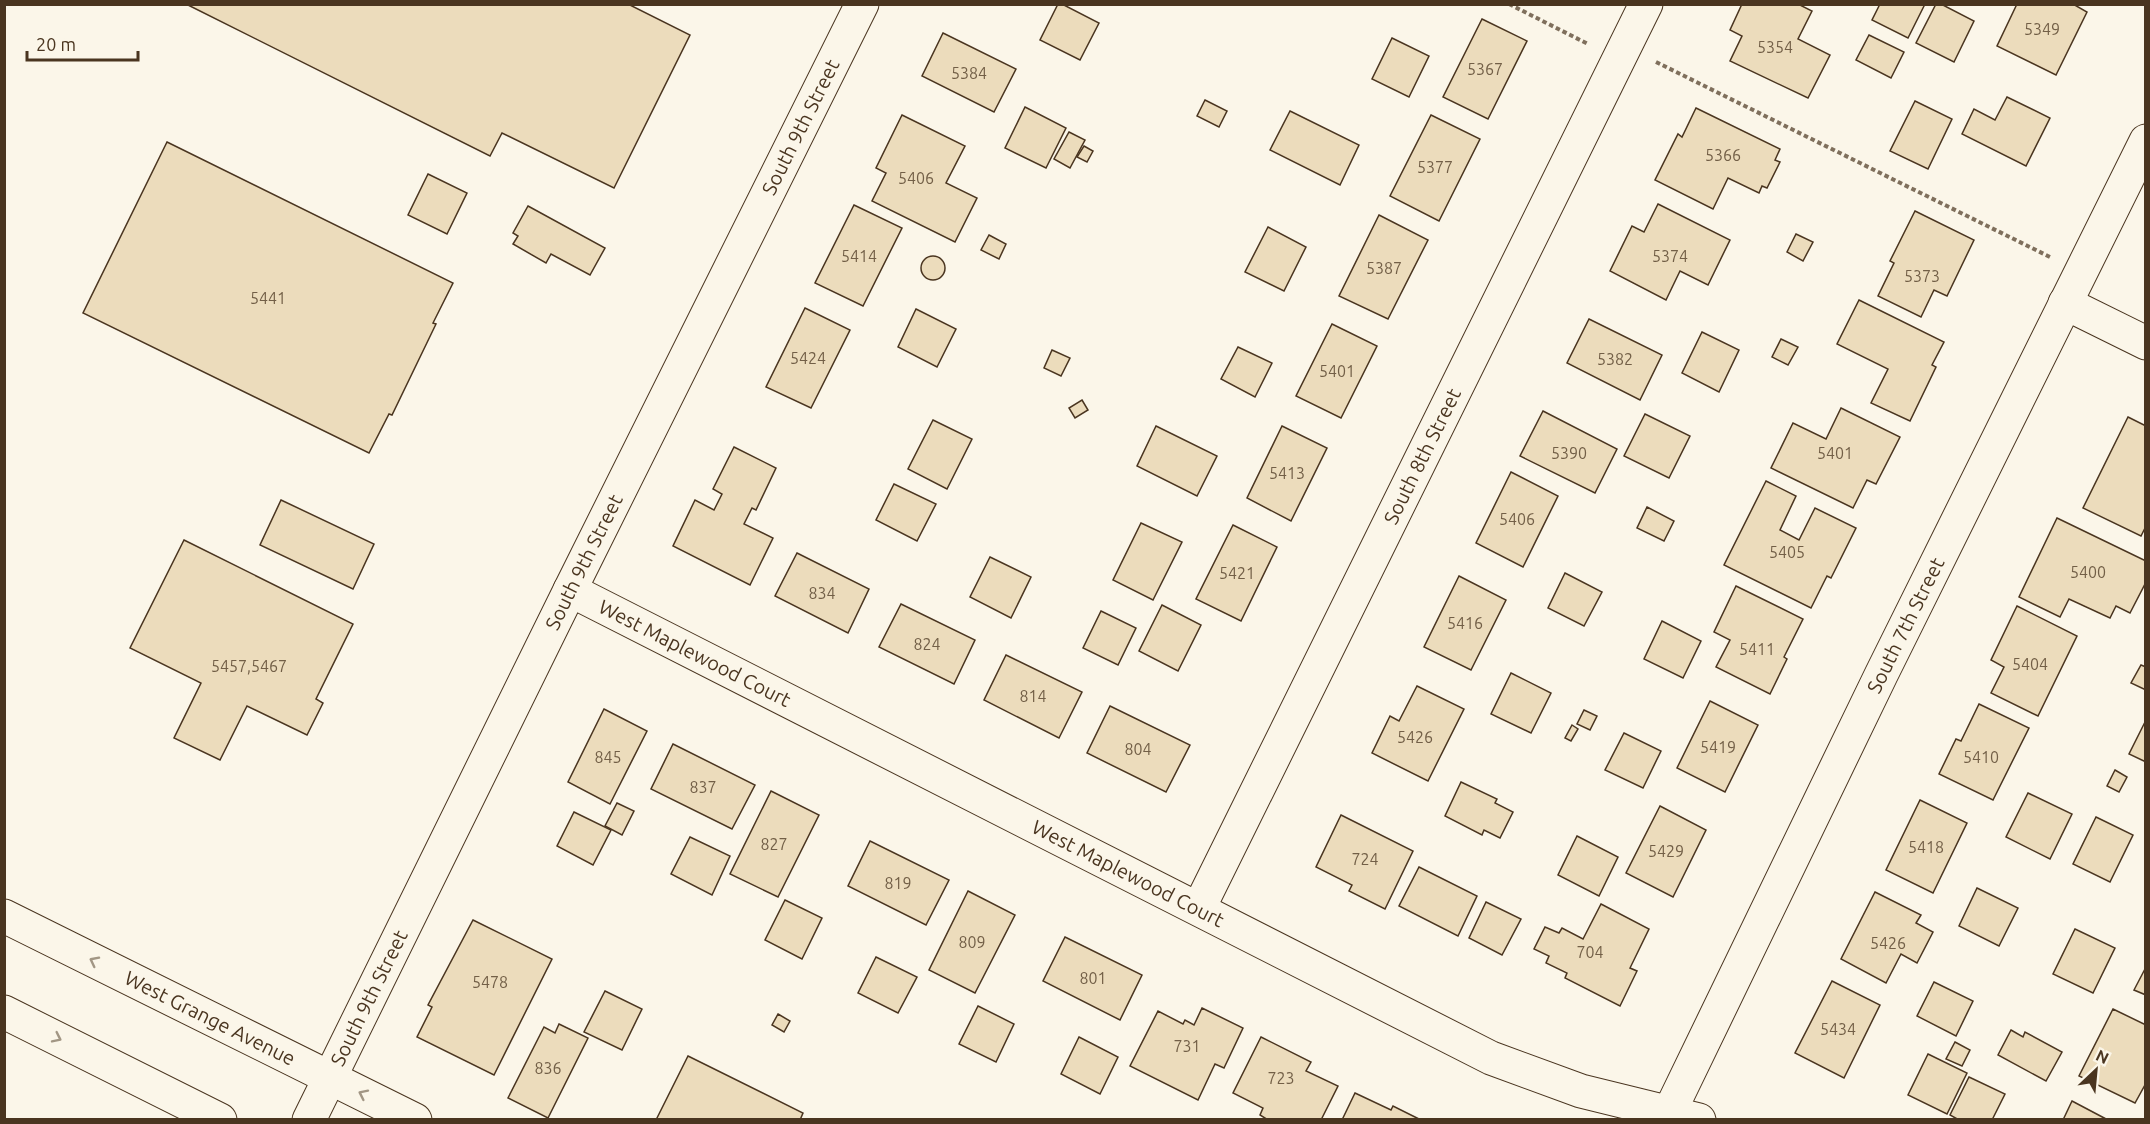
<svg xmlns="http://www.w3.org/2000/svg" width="2150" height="1124" font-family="Ubuntu,sans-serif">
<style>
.building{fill:#ecdcbc;stroke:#4a3520;stroke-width:1.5}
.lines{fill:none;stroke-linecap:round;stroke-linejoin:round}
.street-casing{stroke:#4a3520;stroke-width:35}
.secondary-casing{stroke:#4a3520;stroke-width:35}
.path{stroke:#7f6f5c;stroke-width:4;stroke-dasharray:4.5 3;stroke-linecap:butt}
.street{stroke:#fbf6e9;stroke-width:33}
.secondary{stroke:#fbf6e9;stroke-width:33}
.oneway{stroke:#a29684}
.labels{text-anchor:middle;stroke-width:4.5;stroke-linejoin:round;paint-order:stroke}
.number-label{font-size:16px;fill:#725f47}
.street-label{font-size:20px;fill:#4a3520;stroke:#fbf6e9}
</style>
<rect width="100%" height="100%" fill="#fbf6e9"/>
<!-- building -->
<g class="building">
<polygon points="186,4 628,4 690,35 614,188 502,133 490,156"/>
<polygon points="1058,4 1062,4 1099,23 1080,60 1040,40"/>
<polygon points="1742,4 1798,4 1812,11 1798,39 1830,55 1808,98 1730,61 1742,36 1730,30"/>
<polygon points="1880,4 1925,4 1908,38 1872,20"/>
<polygon points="1936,4 1941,4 1974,21 1954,62 1916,43"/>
<polygon points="2017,4 2073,4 2087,12 2056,75 1997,46"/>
<polygon points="1482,19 1527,41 1488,119 1443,97"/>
<polygon points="943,33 1016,69 994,112 922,76"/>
<polygon points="1869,35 1904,52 1891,78 1856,60"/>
<polygon points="1392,38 1429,56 1409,97 1372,79"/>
<polygon points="2007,97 2050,118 2026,166 1962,134 1974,109 1995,120"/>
<polygon points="1205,100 1227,111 1219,127 1197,116"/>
<polygon points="1915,101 1952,119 1928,169 1890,151"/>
<polygon points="1025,107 1066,128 1046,168 1005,148"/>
<polygon points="1696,108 1780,149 1775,160 1780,162 1767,188 1762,186 1759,193 1728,178 1713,209 1655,180 1678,134 1682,137"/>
<polygon points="1290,111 1359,145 1340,185 1270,150"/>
<polygon points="902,115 965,146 946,183 977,198 955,242 872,201 886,173 876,168"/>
<polygon points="1431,115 1480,139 1439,221 1390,196"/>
<polygon points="1069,132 1085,140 1070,168 1054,159"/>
<polygon points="167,142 453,283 433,323 436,324 392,415 389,414 369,453 83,313"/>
<polygon points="1084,146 1093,151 1087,162 1077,157"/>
<polygon points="428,174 467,193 447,234 408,215"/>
<polygon points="1658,204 1730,240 1708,285 1680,271 1666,300 1610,271 1632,226 1644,232"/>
<polygon points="854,205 902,228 863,306 815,283"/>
<polygon points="528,206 605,248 590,275 551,254 546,263 513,244 518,236 513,233"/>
<polygon points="1915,211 1974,240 1947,296 1934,290 1921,317 1878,296 1894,263 1890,261"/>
<polygon points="1379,215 1428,240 1388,319 1339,296"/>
<polygon points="1268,227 1306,247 1284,291 1245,272"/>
<polygon points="1796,234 1813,242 1803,261 1787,252"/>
<polygon points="989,235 1006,244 999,259 981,250"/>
<circle cx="933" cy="268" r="12"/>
<polygon points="1859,300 1944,342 1932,365 1936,367 1910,421 1871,403 1888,369 1837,344"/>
<polygon points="805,308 850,330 811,408 766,387"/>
<polygon points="916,309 956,329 937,367 898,347"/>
<polygon points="1589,319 1662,355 1640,400 1567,363"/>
<polygon points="1332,324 1377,346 1341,418 1296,396"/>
<polygon points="1702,332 1739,350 1719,392 1682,373"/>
<polygon points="1781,339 1798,347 1788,365 1772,357"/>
<polygon points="1238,347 1272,363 1255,397 1221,379"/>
<polygon points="1052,350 1070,358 1061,376 1044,368"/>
<polygon points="1082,400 1088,410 1075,418 1069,408"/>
<polygon points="1841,408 1900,437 1876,484 1867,480 1853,508 1771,468 1793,423 1826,439"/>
<polygon points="1543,411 1617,449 1595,493 1520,456"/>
<polygon points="1645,414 1690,436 1669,478 1624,456"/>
<polygon points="2128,417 2146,426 2146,526 2141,536 2083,508"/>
<polygon points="933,420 972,439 947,489 908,469"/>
<polygon points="1156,426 1217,456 1197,496 1137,466"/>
<polygon points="1282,426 1327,448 1291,521 1247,498"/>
<polygon points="734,447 776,468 756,510 752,508 744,524 773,538 750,585 673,546 695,500 714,510 722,494 713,489"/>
<polygon points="1511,472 1558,496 1523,567 1476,543"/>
<polygon points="1766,481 1796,496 1780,530 1799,540 1815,508 1856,528 1831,578 1827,576 1811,608 1724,565"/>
<polygon points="894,484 936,504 917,541 876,520"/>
<polygon points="281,500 374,544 353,589 260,545"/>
<polygon points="1647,507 1674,521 1664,541 1637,528"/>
<polygon points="2057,518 2146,561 2146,582 2130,613 2116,606 2110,618 2069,599 2060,617 2019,597"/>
<polygon points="1141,523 1182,542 1153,600 1113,580"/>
<polygon points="1233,525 1277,547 1241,621 1196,599"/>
<polygon points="184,540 353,624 316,699 323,703 307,735 247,706 220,760 174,738 201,683 130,648"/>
<polygon points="797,553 869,589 848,633 775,596"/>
<polygon points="990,557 1031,577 1011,618 970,597"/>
<polygon points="1565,573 1602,592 1584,626 1548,608"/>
<polygon points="1459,576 1506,600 1471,670 1424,647"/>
<polygon points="1736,586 1803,619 1784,657 1787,659 1770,694 1716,667 1730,640 1714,632"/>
<polygon points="901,604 975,640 954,684 879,647"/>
<polygon points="1162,605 1201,625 1178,671 1139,651"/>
<polygon points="2017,606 2077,636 2038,716 1991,693 2004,667 1991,660"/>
<polygon points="1101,611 1136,628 1118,665 1083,648"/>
<polygon points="1662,621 1701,641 1683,678 1644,659"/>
<polygon points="1006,655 1082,692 1059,738 984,700"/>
<polygon points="2141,665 2146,667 2146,690 2131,683"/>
<polygon points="1511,673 1551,693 1531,733 1491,714"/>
<polygon points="1417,686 1464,709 1428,781 1372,753 1390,716 1399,721"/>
<polygon points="1710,701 1758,725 1725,792 1677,768"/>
<polygon points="1979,704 2029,728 1993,800 1939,774 1956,739 1961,741"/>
<polygon points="1110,706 1190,745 1166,792 1087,753"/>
<polygon points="604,709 647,731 610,804 568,782"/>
<polygon points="1584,710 1597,716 1590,730 1577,724"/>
<polygon points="2146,720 2146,762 2129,754"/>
<polygon points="1572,725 1578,729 1571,741 1565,738"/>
<polygon points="1624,733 1661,751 1643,788 1605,770"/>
<polygon points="673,744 755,785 732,829 651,789"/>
<polygon points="2115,770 2127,777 2119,792 2107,786"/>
<polygon points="1461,782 1497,799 1495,803 1513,812 1500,838 1484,830 1482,835 1445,816"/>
<polygon points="771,791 819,815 778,897 730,874"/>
<polygon points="2028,793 2072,814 2050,859 2006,837"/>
<polygon points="1920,800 1967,823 1933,893 1886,870"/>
<polygon points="617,803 634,811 622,835 605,826"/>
<polygon points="1660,806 1706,830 1673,897 1626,873"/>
<polygon points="574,812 611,830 593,865 557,846"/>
<polygon points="1341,815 1413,851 1385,909 1349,891 1352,885 1316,867"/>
<polygon points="2096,817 2133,835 2110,882 2073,864"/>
<polygon points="1577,836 1618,857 1599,896 1558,875"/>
<polygon points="690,837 730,856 712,895 671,874"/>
<polygon points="870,841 949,880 926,925 848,886"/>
<polygon points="1419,867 1477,896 1458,936 1399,906"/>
<polygon points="1977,888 2018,908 1999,946 1959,926"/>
<polygon points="968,891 1015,915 975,993 929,970"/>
<polygon points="1875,892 1921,915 1916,923 1933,932 1917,963 1901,954 1886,983 1841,959"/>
<polygon points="785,900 822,918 802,959 765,940"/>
<polygon points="1486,902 1521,919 1502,955 1469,938"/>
<polygon points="1601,904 1649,929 1630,968 1637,971 1620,1006 1565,978 1567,973 1546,963 1549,956 1534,949 1545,927 1559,933 1562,928 1583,939"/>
<polygon points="473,920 552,959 494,1075 417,1037 432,1007 428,1005"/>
<polygon points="2075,929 2115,948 2093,993 2053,974"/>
<polygon points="1065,937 1142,975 1120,1020 1043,981"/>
<polygon points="876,957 917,977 898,1013 858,993"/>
<polygon points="2146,967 2146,995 2134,990"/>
<polygon points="1832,981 1880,1005 1844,1078 1795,1053"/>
<polygon points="1934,982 1973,1001 1956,1036 1917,1016"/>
<polygon points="605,991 642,1009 622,1050 584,1032"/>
<polygon points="978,1006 1014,1024 996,1062 959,1044"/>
<polygon points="1202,1008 1243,1028 1224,1068 1215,1064 1198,1100 1130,1066 1158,1011 1183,1024 1185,1020 1194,1025"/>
<polygon points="2113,1009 2146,1025 2146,1083 2135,1103 2079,1076"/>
<polygon points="778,1014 790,1021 784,1032 772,1025"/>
<polygon points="559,1024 588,1038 548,1118 508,1098 544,1027 555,1033"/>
<polygon points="2011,1030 2023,1037 2025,1032 2062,1052 2046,1081 1998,1055"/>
<polygon points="1079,1037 1118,1057 1100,1094 1061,1074"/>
<polygon points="1261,1037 1311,1062 1306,1071 1338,1086 1321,1120 1268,1120 1260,1115 1263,1108 1233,1093"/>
<polygon points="1955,1042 1970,1050 1962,1066 1946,1059"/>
<polygon points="1928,1054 1967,1073 1947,1114 1908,1095"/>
<polygon points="688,1056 803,1113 800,1120 656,1120"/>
<polygon points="1969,1077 2005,1094 1992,1120 1959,1120 1950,1115"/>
<polygon points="1355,1093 1391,1110 1393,1106 1421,1120 1342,1120"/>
<polygon points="2072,1101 2108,1120 2063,1120"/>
</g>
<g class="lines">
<defs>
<g id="street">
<polyline points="2065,303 2146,343"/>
<path id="s1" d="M570 590 1491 1058 1581 1091 1699 1120"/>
<path id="s2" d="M1199 908 1646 4"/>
<path id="s3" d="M1669 1113 1881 675 2146 141"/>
<path id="s4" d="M309 1120 570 590 862 4"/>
</g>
<g id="secondary">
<path id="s5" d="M4 916 415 1120"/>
<polyline points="4,1012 220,1120"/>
</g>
</defs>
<!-- street casing -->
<use href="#street" class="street-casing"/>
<!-- secondary casing -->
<use href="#secondary" class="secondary-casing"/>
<!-- path -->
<g class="path">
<polyline points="1509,4 1588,44"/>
<polyline points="1656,62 2050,257"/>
</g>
<!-- street -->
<use href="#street" class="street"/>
<!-- secondary -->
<use href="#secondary" class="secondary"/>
</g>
<!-- one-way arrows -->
<defs><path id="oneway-chevron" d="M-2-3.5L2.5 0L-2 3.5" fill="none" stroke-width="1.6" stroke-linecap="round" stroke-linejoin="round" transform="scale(1.5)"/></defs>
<g class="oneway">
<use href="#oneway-chevron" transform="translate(94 961) rotate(-153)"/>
<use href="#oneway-chevron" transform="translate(57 1038) rotate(26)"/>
<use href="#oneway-chevron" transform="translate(363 1094) rotate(-154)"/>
</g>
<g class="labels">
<!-- number labels -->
<g class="number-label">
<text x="2042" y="35">5349</text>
<text x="1775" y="53">5354</text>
<text x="1485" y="75">5367</text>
<text x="969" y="79">5384</text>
<text x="1723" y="161">5366</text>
<text x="1435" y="173">5377</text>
<text x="916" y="184">5406</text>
<text x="859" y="262">5414</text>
<text x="1670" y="262">5374</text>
<text x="1384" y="274">5387</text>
<text x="1922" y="282">5373</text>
<text x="268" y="304">5441</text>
<text x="808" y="364">5424</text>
<text x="1615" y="365">5382</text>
<text x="1337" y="377">5401</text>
<text x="1569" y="459">5390</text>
<text x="1835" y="459">5401</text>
<text x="1287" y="479">5413</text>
<text x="1517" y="525">5406</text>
<text x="1787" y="558">5405</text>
<text x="2088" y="578">5400</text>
<text x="1237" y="579">5421</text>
<text x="822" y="599">834</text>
<text x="1465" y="629">5416</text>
<text x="927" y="650">824</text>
<text x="1757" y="655">5411</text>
<text x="2030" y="670">5404</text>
<text x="249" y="672">5457,5467</text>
<text x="1033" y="702">814</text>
<text x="1415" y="743">5426</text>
<text x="1718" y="753">5419</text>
<text x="1138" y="755">804</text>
<text x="608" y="763">845</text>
<text x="1981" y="763">5410</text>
<text x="703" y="793">837</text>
<text x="774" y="850">827</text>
<text x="1926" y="853">5418</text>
<text x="1666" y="857">5429</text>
<text x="1365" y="865">724</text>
<text x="898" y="889">819</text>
<text x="972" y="948">809</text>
<text x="1888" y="949">5426</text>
<text x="1590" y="958">704</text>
<text x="1093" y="984">801</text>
<text x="490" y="988">5478</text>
<text x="1838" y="1035">5434</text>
<text x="1187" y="1052">731</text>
<text x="548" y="1074">836</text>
<text x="1281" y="1084">723</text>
</g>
<!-- street labels -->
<g class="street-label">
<text dy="7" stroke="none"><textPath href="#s4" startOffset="1108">South 9th Street</textPath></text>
<text dy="7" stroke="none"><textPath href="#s2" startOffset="504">South 8th Street</textPath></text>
<text dy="7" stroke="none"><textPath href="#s4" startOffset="622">South 9th Street</textPath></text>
<text dy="7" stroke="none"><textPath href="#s3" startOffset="542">South 7th Street</textPath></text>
<text dy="7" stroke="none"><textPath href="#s1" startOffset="140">West Maplewood Court</textPath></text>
<text dy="7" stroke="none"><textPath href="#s1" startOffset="626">West Maplewood Court</textPath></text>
<text dy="7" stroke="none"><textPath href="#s4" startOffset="136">South 9th Street</textPath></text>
<text dy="7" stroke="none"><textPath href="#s5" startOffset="230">West Grange Avenue</textPath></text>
</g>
</g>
<!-- border -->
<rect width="2150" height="1124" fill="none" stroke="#4a3520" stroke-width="12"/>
<!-- north arrow -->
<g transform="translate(2096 1070) rotate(26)" stroke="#fbf6e9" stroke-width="4.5" paint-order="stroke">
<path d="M0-4.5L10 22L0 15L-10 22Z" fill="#4a3520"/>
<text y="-9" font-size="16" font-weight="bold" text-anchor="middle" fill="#4a3520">N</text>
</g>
<!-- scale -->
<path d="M27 51v9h111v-9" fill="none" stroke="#4a3520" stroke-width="3"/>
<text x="36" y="51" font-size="18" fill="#4a3520" stroke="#fbf6e9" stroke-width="4.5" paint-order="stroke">20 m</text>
</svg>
